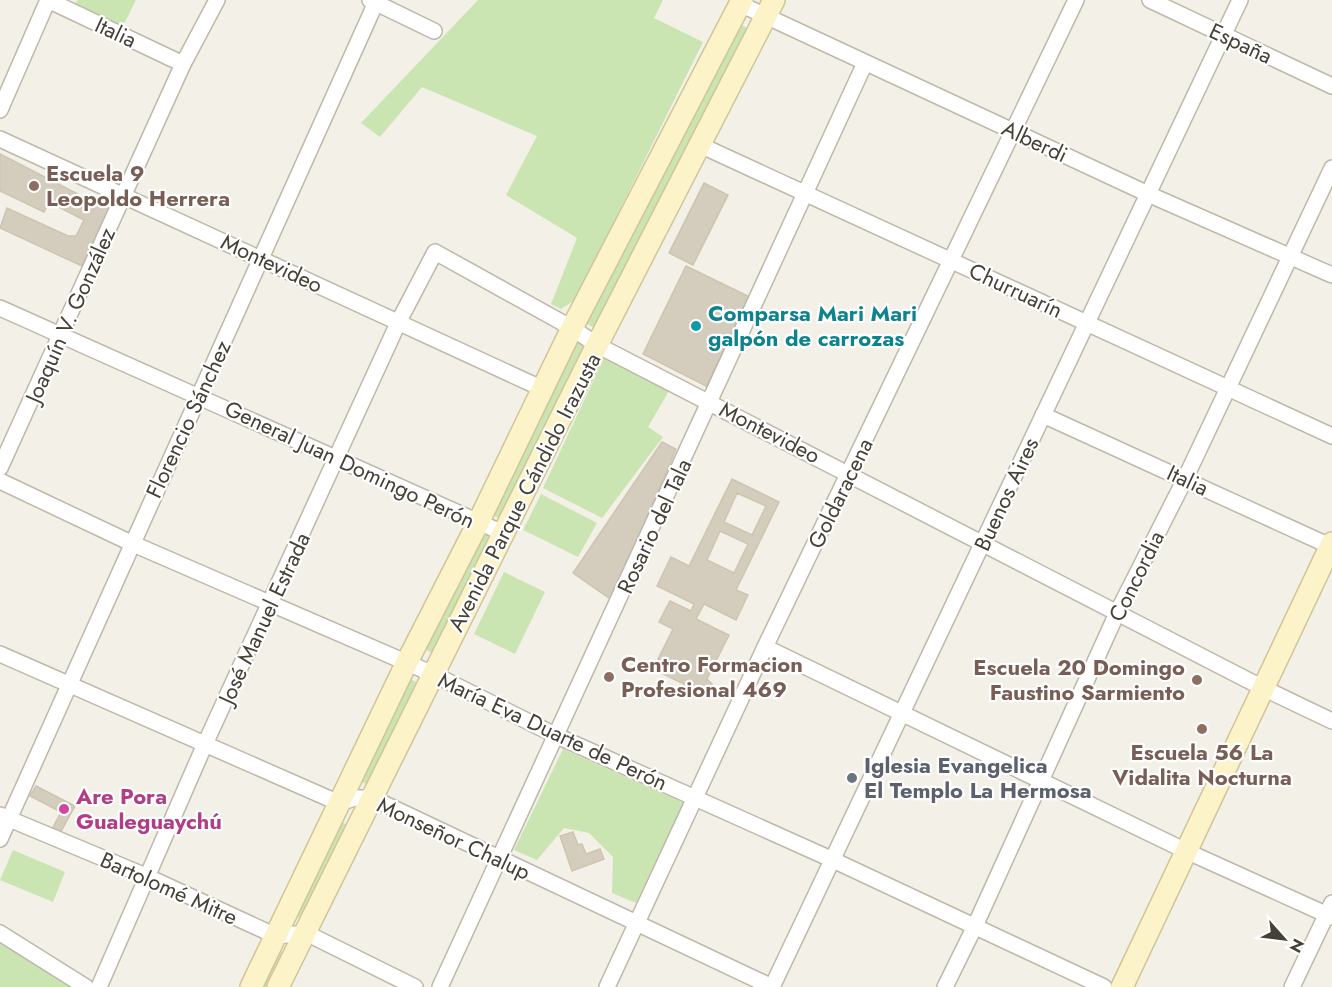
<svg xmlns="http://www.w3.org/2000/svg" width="1332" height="987" font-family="Jost,sans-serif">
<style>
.green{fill:#cae5b2}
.building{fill:#d4ccbd;stroke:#cec5b1;stroke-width:1.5;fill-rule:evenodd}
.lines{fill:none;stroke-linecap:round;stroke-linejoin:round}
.street-casing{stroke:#beb8aa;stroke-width:18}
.secondary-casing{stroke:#d0c599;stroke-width:24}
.street{stroke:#fff;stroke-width:15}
.secondary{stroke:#fcf3c8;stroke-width:21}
.education-dot{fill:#8d6e63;stroke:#fff;stroke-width:2}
.culture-dot{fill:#0f9aa8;stroke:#fff;stroke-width:2}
.worship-dot{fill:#6b7280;stroke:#fff;stroke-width:2}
.hotel-dot{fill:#d1479c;stroke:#fff;stroke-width:2}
.labels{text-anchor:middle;stroke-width:4.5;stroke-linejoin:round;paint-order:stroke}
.street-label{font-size:22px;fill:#454137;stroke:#fff}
.education-label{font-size:22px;font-weight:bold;fill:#785e54;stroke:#fff;text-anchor:start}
.culture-label{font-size:22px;font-weight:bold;fill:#0d838f;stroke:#fff;text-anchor:start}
.worship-label{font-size:22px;font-weight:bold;fill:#5b616d;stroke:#fff;text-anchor:start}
.hotel-label{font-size:22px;font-weight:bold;fill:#b23c85;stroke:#fff;text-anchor:start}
</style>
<rect width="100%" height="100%" fill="#f3f0e7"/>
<!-- green -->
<g class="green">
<polygon points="78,0 136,0 123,26 75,3"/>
<polygon points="478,0 663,0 654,18 703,42 575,300 561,309 551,304 577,238 506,195 537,136 422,87 380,137 361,123"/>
<polygon points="729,18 747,28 597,329 581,321"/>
<polygon points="573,338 588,347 504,520 487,513"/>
<polygon points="605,356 670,389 648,427 663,437 602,518 543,488"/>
<polygon points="541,494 597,523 578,557 523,530"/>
<polygon points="480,530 494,538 434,654 419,646"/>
<polygon points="504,572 545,592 515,654 474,634"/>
<polygon points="403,675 420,684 370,786 354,778"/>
<polygon points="563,749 684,803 636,903 612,893 613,857 589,833 564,828 537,860 514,850"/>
<polygon points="334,820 352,826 307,922 290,912"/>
<polygon points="13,850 65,872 53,902 0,880"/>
<polygon points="0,944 70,987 0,987"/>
<polygon points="273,946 288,955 273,987 253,987"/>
</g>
<!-- building -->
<g class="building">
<polygon points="0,154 109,210 82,266 0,228 7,208 68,236 76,236 84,220 49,202 44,212 0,191"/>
<polygon points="704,183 728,195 693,265 669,253"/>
<polygon points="686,266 750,297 706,386 643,354"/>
<polygon points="662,442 676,449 612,600 573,573"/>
<path d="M732 479 779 502 736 590 748 595 736 620 704 604 696 619 729 635 707 679 712 684 706 695 653 669 673 629 659 622 670 601 691 611 694 604 657 586 671 557 689 566ZM737 493 766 506 752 535 724 522ZM720 531 748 544 734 573 707 560Z"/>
<polygon points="36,786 75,806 59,835 51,831 61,812 30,796"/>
<polygon points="573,832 578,845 582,844 586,854 600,849 604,859 572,871 560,836"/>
</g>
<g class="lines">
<defs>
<g id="street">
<polyline points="48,0 183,64"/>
<polyline points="370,0 434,31"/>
<polyline points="1150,0 1332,86"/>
<polyline points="740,4 1148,194 1332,275"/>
<polyline points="0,110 48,0"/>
<polyline points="0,139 543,389"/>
<polyline points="700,145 1332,436"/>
<polyline points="0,308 503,533"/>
<polyline points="1043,415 1332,547"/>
<polyline points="0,468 183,64 217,0"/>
<polyline points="0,481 131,543 433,674 557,736 833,860 1104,987"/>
<polyline points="765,647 1186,851 1332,917"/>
<polyline points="0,654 339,803 355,798 372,798 772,987"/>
<polyline points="0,815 148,877 276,936 306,933 415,987"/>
<polyline points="0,839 377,0"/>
<polyline points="0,933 86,987"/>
<polyline points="99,987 205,744 399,321 435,252 572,328 597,345 1263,688 1332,721"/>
<polyline points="440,987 865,63"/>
<polyline points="607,987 765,647 1076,0"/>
<polyline points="772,987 1240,0"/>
<polyline points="945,987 975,926 1118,611 1185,479 1332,168"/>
<polyline points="1292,987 1332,903"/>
</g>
<g id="secondary">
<polyline points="251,987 407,662 478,523 572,328 742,0"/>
<polyline points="278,987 597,345 774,0"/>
<polyline points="1122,987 1332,543"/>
</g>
</defs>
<!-- street casing -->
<use href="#street" class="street-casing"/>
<!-- secondary casing -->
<use href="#secondary" class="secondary-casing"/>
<!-- street -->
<use href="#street" class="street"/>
<!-- secondary -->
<use href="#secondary" class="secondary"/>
</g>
<!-- markers -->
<g class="education-dot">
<circle cx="34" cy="186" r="6"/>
<circle cx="609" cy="677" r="6"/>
<circle cx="1197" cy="680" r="6"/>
<circle cx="1202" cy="729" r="6"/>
</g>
<circle class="culture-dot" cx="696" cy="326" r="6"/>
<circle class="worship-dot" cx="852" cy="778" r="6"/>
<circle class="hotel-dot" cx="64" cy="809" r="6"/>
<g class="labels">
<!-- street labels -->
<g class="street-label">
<text transform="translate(116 32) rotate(25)" y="8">Italia</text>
<text transform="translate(1241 43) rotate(25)" y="8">España</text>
<text transform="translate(1035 141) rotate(25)" y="8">Alberdi</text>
<text transform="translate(272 263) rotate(25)" y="8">Montevideo</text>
<text transform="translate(1016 290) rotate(25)" y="8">Churruarín</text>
<text transform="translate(70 315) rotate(-66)" y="8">Joaquín V. González</text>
<text transform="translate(188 419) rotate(-65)" y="8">Florencio Sánchez</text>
<text transform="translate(770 432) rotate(27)" y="8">Montevideo</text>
<text transform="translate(350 464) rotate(25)" y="8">General Juan Domingo Perón</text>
<text transform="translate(1188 480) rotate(25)" y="8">Italia</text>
<text transform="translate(524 492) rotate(-63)" y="8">Avenida Parque Cándido Irazusta</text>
<text transform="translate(840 493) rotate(-64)" y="8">Goldaracena</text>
<text transform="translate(1006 494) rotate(-65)" y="8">Buenos Aires</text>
<text transform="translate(654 526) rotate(-65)" y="8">Rosario del Tala</text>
<text transform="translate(1136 576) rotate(-64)" y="8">Concordia</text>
<text transform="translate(264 618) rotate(-65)" y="8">José Manuel Estrada</text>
<text transform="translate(553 731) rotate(25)" y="8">María Eva Duarte de Perón</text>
<text transform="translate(454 838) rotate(25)" y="8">Monseñor Chalup</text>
<text transform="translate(169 888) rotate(24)" y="8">Bartolomé Mitre</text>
</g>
<!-- education labels -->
<g class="education-label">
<text x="46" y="181">Escuela 9<tspan x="46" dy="25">Leopoldo Herrera</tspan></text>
<text x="621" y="672">Centro Formacion<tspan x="621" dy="25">Profesional 469</tspan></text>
<text x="1185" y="675" text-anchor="end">Escuela 20 Domingo<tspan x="1185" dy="25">Faustino Sarmiento</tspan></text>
<text x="1202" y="760" text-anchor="middle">Escuela 56 La<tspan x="1202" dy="25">Vidalita Nocturna</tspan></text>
</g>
<!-- culture labels -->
<g class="culture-label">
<text x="708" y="321">Comparsa Mari Mari<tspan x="708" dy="25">galpón de carrozas</tspan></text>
</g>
<!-- worship labels -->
<g class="worship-label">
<text x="864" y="773">Iglesia Evangelica<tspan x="864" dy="25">El Templo La Hermosa</tspan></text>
</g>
<!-- hotel labels -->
<g class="hotel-label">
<text x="76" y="804">Are Pora<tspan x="76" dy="25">Gualeguaychú</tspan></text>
</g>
</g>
<!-- north arrow -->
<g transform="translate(1284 939) rotate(118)" stroke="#ffffff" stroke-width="4.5" paint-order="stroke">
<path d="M0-4.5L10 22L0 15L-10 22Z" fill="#454137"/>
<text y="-9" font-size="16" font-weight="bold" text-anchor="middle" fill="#454137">N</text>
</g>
</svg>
